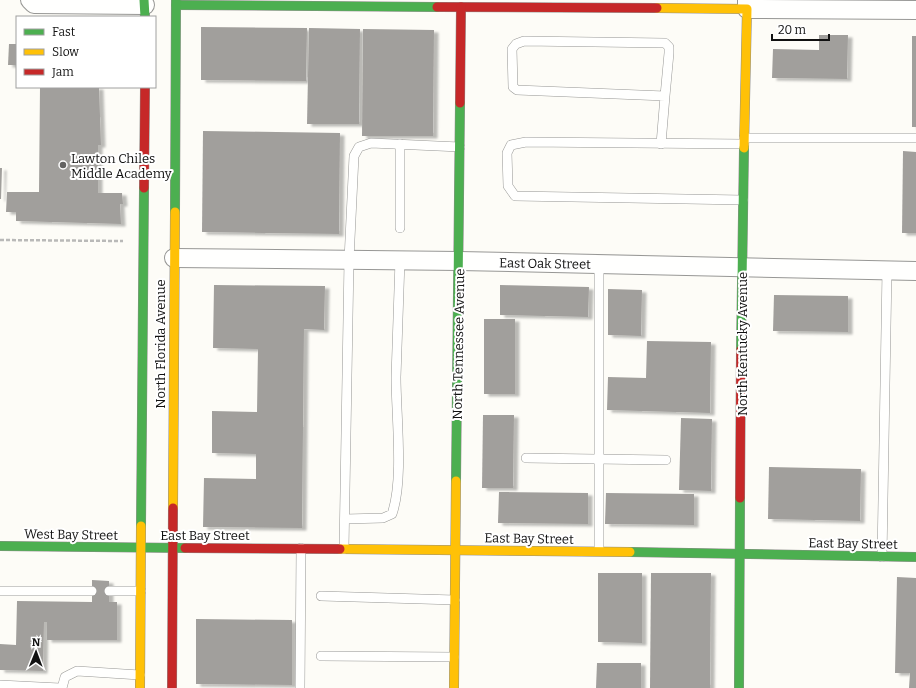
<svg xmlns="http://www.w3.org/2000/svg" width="916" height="688" font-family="Bitter,serif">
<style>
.building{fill:#a19f9c;filter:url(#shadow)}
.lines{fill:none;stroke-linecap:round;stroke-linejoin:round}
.lane-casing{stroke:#979795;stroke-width:10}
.street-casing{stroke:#979795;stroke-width:20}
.fast-casing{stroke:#8e8d8b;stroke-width:10}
.slow-casing{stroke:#8e8d8b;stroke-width:10}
.jam-casing{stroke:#8e8d8b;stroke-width:10}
.path{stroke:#b9b9b8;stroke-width:2.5;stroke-dasharray:4 2;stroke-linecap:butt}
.lane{stroke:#fffffe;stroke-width:9}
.street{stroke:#fffffe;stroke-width:18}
.fast{stroke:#4caf50;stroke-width:9}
.slow{stroke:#ffc107;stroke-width:9}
.jam{stroke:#c62828;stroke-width:9}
.poi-dot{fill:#646362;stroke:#fff;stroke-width:1.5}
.labels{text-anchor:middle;stroke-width:4;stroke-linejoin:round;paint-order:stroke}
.poi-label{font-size:13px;fill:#111;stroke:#fff;text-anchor:start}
.street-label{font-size:13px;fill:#111;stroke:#fff}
</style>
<defs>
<filter id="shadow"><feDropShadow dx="4.5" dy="2.5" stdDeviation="1" flood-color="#0004"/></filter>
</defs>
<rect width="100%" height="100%" fill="#fdfcf7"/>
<!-- building -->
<g class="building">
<polygon points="201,27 307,28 306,81 201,80"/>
<polygon points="309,28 360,29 359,124 307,124"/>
<polygon points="363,29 434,30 433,136 362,136"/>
<polygon points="819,35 848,35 847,79 772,78 773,49 819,50"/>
<rect x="912" y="36" width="4" height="91"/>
<polygon points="9,44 17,44 17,65 8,65"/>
<polygon points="40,87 99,87 101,145 98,145 98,193 122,193 123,204 120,204 121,224 16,221 16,212 6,212 7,192 39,192"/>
<polygon points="203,131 340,133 339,234 202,232"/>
<polygon points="903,151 916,152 916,233 902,233"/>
<polygon points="0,168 2,168 1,199 0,199"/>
<polygon points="214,285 325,286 324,330 304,329 302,528 203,527 204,478 256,479 256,454 212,453 212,411 257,412 258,349 213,348"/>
<polygon points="500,285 589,287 588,317 500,315"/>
<polygon points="608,289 642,290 641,336 608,335"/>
<polygon points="774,295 848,296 848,332 773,331"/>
<rect x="484" y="319" width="31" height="75"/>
<polygon points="647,341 711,342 710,413 607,410 608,377 646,378"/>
<polygon points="483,415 514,415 513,488 482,488"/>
<polygon points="681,418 712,419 711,491 679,490"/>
<polygon points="769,467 861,469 860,521 768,519"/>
<polygon points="499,492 588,493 588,524 498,523"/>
<polygon points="606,493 694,494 694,525 605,524"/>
<polygon points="598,573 642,573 642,643 598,642"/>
<polygon points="651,573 711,573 710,688 650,688"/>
<polygon points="897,577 916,578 916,688 909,688 910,673 895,673"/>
<polygon points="92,580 109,581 109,602 117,602 117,640 47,640 47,622 44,622 43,671 0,670 0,644 16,645 17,601 92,602"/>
<polygon points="196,619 292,620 292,685 196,684"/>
<polygon points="597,663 641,663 641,688 596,688"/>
</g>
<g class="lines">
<defs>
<g id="lane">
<polyline points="744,138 916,138"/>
<polyline points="661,144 665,96 517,90 513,87 512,49 516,44 524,41 665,43 669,47 669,53 665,96"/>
<polyline points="743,200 515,196 508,186 507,153 511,145 526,142 744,144"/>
<polyline points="400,228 400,144"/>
<polyline points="599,265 599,551"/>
<polyline points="526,458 666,460"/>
<path d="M345 519 383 518 392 514C404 480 396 415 396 377 397 338 399 299 400 260"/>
<polyline points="344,549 349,260 354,156 359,147 371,143 460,147"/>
<polyline points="882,557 887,270"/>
<polyline points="0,591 92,591"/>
<polyline points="109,591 141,591"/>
<polyline points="321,596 455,600"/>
<polyline points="321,656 454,657"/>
<polyline points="0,685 60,688"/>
<polyline points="62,688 65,677 77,671 140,675"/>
<polyline points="300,688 301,548"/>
</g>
<g id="street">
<polyline points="30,0 34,4 145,5"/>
<polyline points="747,0 747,9 916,10"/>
<polyline points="174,258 459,261 916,271"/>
</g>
<g id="fast">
<polyline points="144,0 145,17"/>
<polyline points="176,5 437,7"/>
<polyline points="175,212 176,0"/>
<polyline points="741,350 744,148"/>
<polyline points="456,481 460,103"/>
<polyline points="141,526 144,188"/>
<polyline points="0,546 185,548"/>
<polyline points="630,552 916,557"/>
<polyline points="739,688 740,498"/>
</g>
<g id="slow">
<polyline points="657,8 747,9 744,148"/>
<polyline points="173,508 175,212"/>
<polyline points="340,549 630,552"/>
<polyline points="140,688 141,526"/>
<polyline points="454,688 456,481"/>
</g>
<g id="jam">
<polyline points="437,7 657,8"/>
<polyline points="460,103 461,7"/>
<polyline points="144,188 145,87"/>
<polyline points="740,498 741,350"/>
<polyline points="185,548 340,549"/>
<polyline points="172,688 173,508"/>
</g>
</defs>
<!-- lane casing -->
<use href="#lane" class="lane-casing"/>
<!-- street casing -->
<use href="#street" class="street-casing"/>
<!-- fast casing -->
<use href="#fast" class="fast-casing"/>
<!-- slow casing -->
<use href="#slow" class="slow-casing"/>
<!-- jam casing -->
<use href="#jam" class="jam-casing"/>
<!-- path -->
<polyline class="path" points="0,240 123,241"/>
<!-- lane -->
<use href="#lane" class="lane"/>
<!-- street -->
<use href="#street" class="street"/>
<!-- fast -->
<use href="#fast" class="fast"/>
<!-- slow -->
<use href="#slow" class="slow"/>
<!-- jam -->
<use href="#jam" class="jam"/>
</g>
<!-- markers -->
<circle class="poi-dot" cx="63" cy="165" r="4"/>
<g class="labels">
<!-- poi labels -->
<g class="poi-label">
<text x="71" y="163">Lawton Chiles<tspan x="71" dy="15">Middle Academy</tspan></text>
</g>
<!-- street labels -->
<g class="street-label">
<text transform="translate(545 263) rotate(1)" y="5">East Oak Street</text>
<text transform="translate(160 344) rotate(-90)" y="5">North Florida Avenue</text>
<text transform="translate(458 344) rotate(-89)" y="5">North Tennessee Avenue</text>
<text transform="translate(742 344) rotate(-90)" y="5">North Kentucky Avenue</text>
<text transform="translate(71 534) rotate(1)" y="5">West Bay Street</text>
<text x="205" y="540">East Bay Street</text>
<text transform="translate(529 538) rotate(1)" y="5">East Bay Street</text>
<text transform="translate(853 543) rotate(1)" y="5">East Bay Street</text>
</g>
</g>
<!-- legend -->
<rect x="16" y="16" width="140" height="72" fill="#ffffff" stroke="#a0a0a0"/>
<rect x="24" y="29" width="20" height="6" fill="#4caf50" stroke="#a0a0a0"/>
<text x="52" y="36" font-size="12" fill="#111111">Fast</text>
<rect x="24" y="49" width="20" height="6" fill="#ffc107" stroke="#a0a0a0"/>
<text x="52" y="56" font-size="12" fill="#111111">Slow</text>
<rect x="24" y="69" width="20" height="6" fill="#c62828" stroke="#a0a0a0"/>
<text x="52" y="76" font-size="12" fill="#111111">Jam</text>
<!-- north arrow -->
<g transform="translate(36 652) rotate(1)" stroke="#ffffff" stroke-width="3" paint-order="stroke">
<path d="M0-3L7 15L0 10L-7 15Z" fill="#111111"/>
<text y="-6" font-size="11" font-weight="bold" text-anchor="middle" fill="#111111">N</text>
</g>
<!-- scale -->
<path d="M772 34v6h57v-6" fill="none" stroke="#111111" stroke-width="2"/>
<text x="778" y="34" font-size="12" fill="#111111" stroke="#ffffff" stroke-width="3" paint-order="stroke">20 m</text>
</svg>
